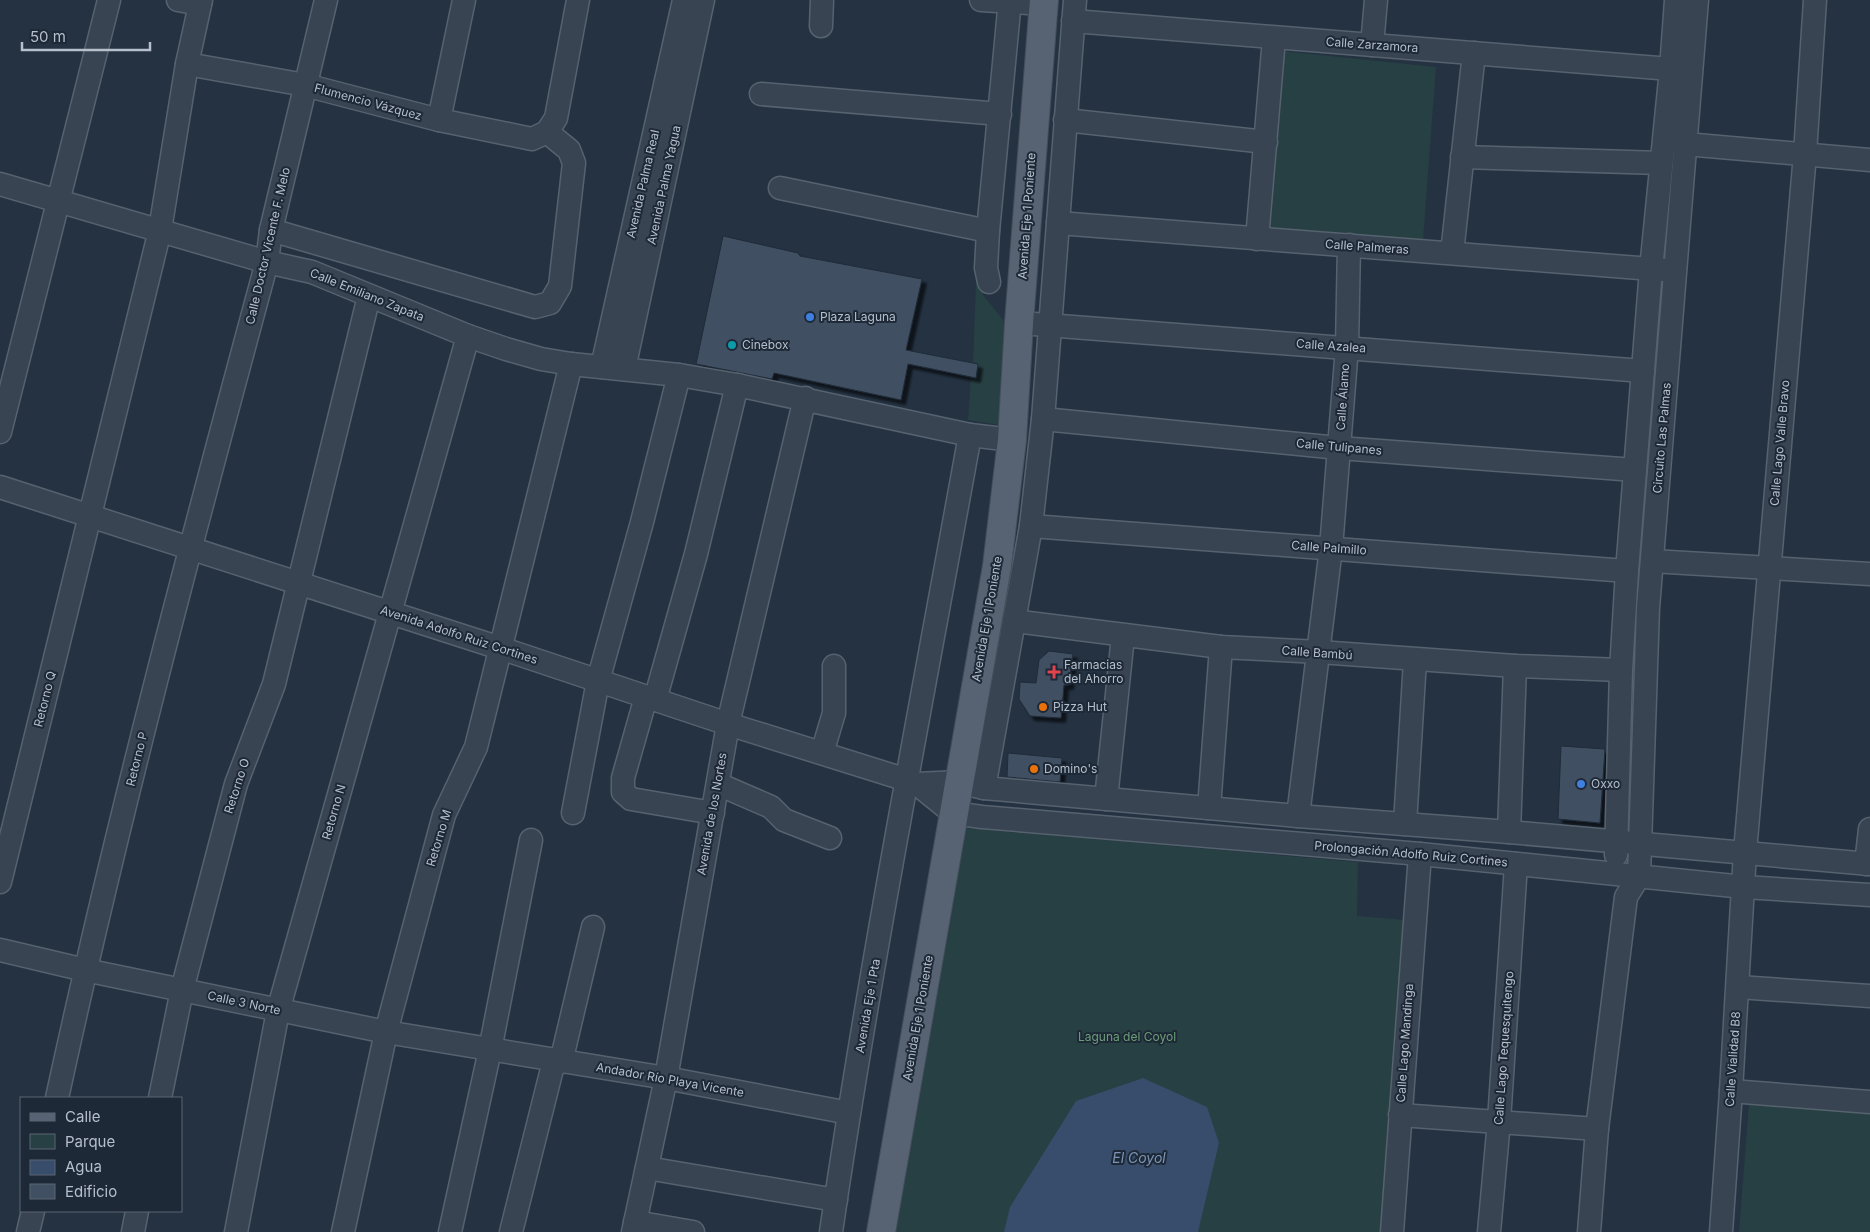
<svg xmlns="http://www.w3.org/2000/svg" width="1870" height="1232" font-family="Inter,sans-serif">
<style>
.green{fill:#264043}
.water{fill:#374d6b}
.building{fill:#405062;stroke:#202b39;filter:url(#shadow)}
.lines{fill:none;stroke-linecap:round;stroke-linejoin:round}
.minor-casing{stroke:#57626f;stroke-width:25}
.major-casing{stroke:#434d5b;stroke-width:30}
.minor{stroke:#394452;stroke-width:22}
.major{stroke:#576372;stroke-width:28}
.shop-dot{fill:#3f7fe0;stroke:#1e2937;stroke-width:2}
.culture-dot{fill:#0f9aa8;stroke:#1e2937;stroke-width:2}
.health-dot{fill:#e0444e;stroke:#1e2937;stroke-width:2}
.food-dot{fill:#e8710a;stroke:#1e2937;stroke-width:2}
.labels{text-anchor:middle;stroke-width:4;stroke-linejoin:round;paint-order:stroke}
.street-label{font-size:12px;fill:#b6bfcc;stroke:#1e2937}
.poi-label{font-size:12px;fill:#b6bfcc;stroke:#1e2937;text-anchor:start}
.park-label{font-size:12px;fill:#6c9e77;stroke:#1e2937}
.water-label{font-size:14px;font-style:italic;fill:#7c95b5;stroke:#1e2937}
</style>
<defs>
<filter id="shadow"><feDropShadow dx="4.5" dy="4.5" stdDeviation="1" flood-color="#0009"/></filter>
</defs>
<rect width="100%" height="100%" fill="#243242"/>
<!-- green -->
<g class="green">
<polygon points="1281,51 1436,67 1423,240 1265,230"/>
<polygon points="976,282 984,285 983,295 1008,326 999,425 968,420 971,377 976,377 978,364 973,363"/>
<polygon points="964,828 1358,862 1357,916 1405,920 1381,1232 895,1232"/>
<polygon points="1749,1103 1870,1112 1870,1232 1739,1232"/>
</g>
<!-- water -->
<polygon class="water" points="1143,1078 1207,1107 1219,1143 1198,1232 1004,1232 1010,1207 1076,1101"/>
<!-- building -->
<g class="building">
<polygon points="723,236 798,253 800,256 922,279 906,350 978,364 976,378 908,364 901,400 774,373 772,379 696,364"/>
<polygon points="1049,651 1073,654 1069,685 1064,685 1061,718 1030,716 1019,699 1020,682 1036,683 1039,660"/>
<polygon points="1561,746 1605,749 1600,823 1558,819"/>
<polygon points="1008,753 1062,758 1060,782 1007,777"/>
</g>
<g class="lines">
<defs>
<g id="minor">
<polyline points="178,0 200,4"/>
<polyline points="981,0 1044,4"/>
<polyline points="1073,21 1671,69"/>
<polyline points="821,26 822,0"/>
<polyline points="1372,45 1376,0"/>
<polyline points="187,64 305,85 439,120 532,139 547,132 556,118 578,0"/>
<polyline points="761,94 1000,114"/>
<polyline points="439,120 464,0"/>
<polyline points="1065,120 1266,142"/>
<polyline points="1685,144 1870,160"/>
<polyline points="1462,157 1661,163"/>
<polyline points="0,184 267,262 312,272 468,336 506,349 541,359 571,364 679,375 737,385 970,435 1012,440"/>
<polyline points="780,188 988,231"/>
<polyline points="1058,223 1665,270"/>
<polyline points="271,230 535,307 550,303 560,286 574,163 569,150 547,132"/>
<polyline points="1257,239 1274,38"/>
<polyline points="1452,253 1474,53"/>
<polyline points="989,282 986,268 988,231 1010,0"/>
<polyline points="1034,324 1643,371"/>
<polyline points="602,367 684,0"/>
<polyline points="624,369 703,0"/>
<polyline points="1043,419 1339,448 1635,470"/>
<polyline points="0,432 109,0"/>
<polyline points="0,487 500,648 728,724 907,780 917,784 953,813 982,817 1420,854 1744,887 1870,895"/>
<polyline points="1031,526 1627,571"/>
<polyline points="1652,561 1870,574"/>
<polyline points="1014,621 1221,647 1319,652 1515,666 1621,670"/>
<polyline points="646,697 623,778 623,792 631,799 713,813"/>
<polyline points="655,700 696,554 737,385"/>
<polyline points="822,753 834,713 834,666"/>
<polyline points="718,784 771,807 784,820 830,838"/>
<polyline points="917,784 959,782 984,788 1298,816 1509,832 1870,864"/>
<polyline points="984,788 1031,526 1043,419 1075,0"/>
<polyline points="1106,799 1123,636"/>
<polyline points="1209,808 1221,647"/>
<polyline points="573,813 598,681 642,522 679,375"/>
<polyline points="1298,816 1331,548 1347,347 1349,245"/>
<polyline points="1405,824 1415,660"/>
<polyline points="1509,832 1515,666"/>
<polyline points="1616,855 1621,670 1627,571 1651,269 1671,69 1676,0"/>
<polyline points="1866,864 1870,829"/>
<polyline points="0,882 160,230 187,64 201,0"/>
<polyline points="0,950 85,970 386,1032 666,1078 849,1113"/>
<polyline points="1738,987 1870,996"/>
<polyline points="561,1062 593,927"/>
<polyline points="1731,1091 1870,1102"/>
<path d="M57 1098C118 817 192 539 267 262L271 230 326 0"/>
<polyline points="160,1098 182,990 236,784 274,684 369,296"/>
<polyline points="1400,1115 1597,1129"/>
<polyline points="647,1168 836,1200"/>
<polyline points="635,1222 693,1232"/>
<polyline points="28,1232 33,1211"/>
<polyline points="133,1232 137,1211"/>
<polyline points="236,1232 278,1011 468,336"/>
<polyline points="343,1232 386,1032 444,815 476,747 571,364"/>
<polyline points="450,1232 490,1050 531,840"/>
<polyline points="511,1232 554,1061"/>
<polyline points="633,1232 666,1078 728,724 805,398"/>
<path d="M831 1232C870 965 922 700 970 435"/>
<polyline points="1392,1232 1420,854"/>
<polyline points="1489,1232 1499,1121 1516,864"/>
<polyline points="1589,1232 1597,1129 1626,897 1639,876 1648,608 1697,0"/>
<polyline points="1721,1232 1731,1091 1745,852 1805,154 1815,0"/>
</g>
<polyline id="major" points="881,1232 997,566 1012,440 1019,323 1044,0"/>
</defs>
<!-- minor casing -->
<use href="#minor" class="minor-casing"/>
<!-- major casing -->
<use href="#major" class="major-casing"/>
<!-- minor -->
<use href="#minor" class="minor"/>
<!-- major -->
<use href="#major" class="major"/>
</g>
<!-- markers -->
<g class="shop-dot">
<circle cx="810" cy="317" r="5"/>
<circle cx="1581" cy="784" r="5"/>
</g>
<circle class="culture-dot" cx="732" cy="345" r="5"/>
<path class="health-dot" d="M1051.5 664.5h5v5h5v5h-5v5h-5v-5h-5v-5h5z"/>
<g class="food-dot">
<circle cx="1043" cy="707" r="5"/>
<circle cx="1034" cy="769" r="5"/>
</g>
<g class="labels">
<!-- street labels -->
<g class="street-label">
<text transform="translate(1372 45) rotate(4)" y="4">Calle Zarzamora</text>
<text transform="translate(368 102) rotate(15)" y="4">Flumencio Vázquez</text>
<text transform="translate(643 184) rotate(-77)" y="4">Avenida Palma Real</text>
<text transform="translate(664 185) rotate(-78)" y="4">Avenida Palma Yagua</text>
<text transform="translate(1027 216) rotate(-86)" y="4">Avenida Eje 1 Poniente</text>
<text transform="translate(268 246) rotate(-77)" y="4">Calle Doctor Vicente F. Melo</text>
<text transform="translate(1367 247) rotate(4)" y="4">Calle Palmeras</text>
<text transform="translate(367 295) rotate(22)" y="4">Calle Emiliano Zapata</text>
<text transform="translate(1331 346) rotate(4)" y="4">Calle Azalea</text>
<text transform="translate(1343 397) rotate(-86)" y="4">Calle Álamo</text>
<text transform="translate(1662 438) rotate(-85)" y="4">Circuito Las Palmas</text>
<text transform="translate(1780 443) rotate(-85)" y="4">Calle Lago Valle Bravo</text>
<text transform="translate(1339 447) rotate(5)" y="4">Calle Tulipanes</text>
<text transform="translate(1329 548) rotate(4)" y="4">Calle Palmillo</text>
<text transform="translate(987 619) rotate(-80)" y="4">Avenida Eje 1 Poniente</text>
<text transform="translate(459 635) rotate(18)" y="4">Avenida Adolfo Ruiz Cortines</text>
<text transform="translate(1317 653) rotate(4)" y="4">Calle Bambú</text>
<text transform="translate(45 699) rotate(-76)" y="4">Retorno Q</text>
<text transform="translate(137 759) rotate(-76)" y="4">Retorno P</text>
<text transform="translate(237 786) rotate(-72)" y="4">Retorno O</text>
<text transform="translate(334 812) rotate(-74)" y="4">Retorno N</text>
<text transform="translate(712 814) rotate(-80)" y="4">Avenida de los Nortes</text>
<text transform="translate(439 838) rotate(-73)" y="4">Retorno M</text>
<text transform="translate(1411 854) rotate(5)" y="4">Prolongación Adolfo Ruiz Cortines</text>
<text transform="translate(244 1003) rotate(12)" y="4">Calle 3 Norte</text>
<text transform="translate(868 1006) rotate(-80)" y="4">Avenida Eje 1 Pta</text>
<text transform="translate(918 1018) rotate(-80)" y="4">Avenida Eje 1 Poniente</text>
<text transform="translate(1405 1043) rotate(-86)" y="4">Calle Lago Mandinga</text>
<text transform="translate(1504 1048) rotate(-86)" y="4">Calle Lago Tequesquitengo</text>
<text transform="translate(1733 1059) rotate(-86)" y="4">Calle Vialidad B8</text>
<text transform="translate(670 1080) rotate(10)" y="4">Andador Río Playa Vicente</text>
</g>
<!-- poi labels -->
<g class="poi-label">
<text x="820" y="321">Plaza Laguna</text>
<text x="742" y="349">Cinebox</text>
<text x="1064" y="669">Farmacias<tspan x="1064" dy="14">del Ahorro</tspan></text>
<text x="1053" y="711">Pizza Hut</text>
<text x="1044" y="773">Domino's</text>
<text x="1591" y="788">Oxxo</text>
</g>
<!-- park labels -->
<g class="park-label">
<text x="1127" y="1041">Laguna del Coyol</text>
</g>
<!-- water labels -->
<g class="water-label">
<text x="1139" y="1163">El Coyol</text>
</g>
</g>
<!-- legend -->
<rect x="20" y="1097" width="162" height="115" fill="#1e2937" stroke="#5b6573"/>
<rect x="30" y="1113" width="25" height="8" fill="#576372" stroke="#5b6573"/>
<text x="65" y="1122" font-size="15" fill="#b6bfcc">Calle</text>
<rect x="30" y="1134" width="25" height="15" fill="#264043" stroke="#5b6573"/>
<text x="65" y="1147" font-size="15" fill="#b6bfcc">Parque</text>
<rect x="30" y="1160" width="25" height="15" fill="#374d6b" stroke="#5b6573"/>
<text x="65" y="1172" font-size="15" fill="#b6bfcc">Agua</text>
<rect x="30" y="1184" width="25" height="15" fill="#405062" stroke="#5b6573"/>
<text x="65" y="1197" font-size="15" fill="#b6bfcc">Edificio</text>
<!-- scale -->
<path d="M22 42v8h128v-8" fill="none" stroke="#b6bfcc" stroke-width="2.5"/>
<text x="30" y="42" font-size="15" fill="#b6bfcc" stroke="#1e2937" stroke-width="4" paint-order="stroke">50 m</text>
</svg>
